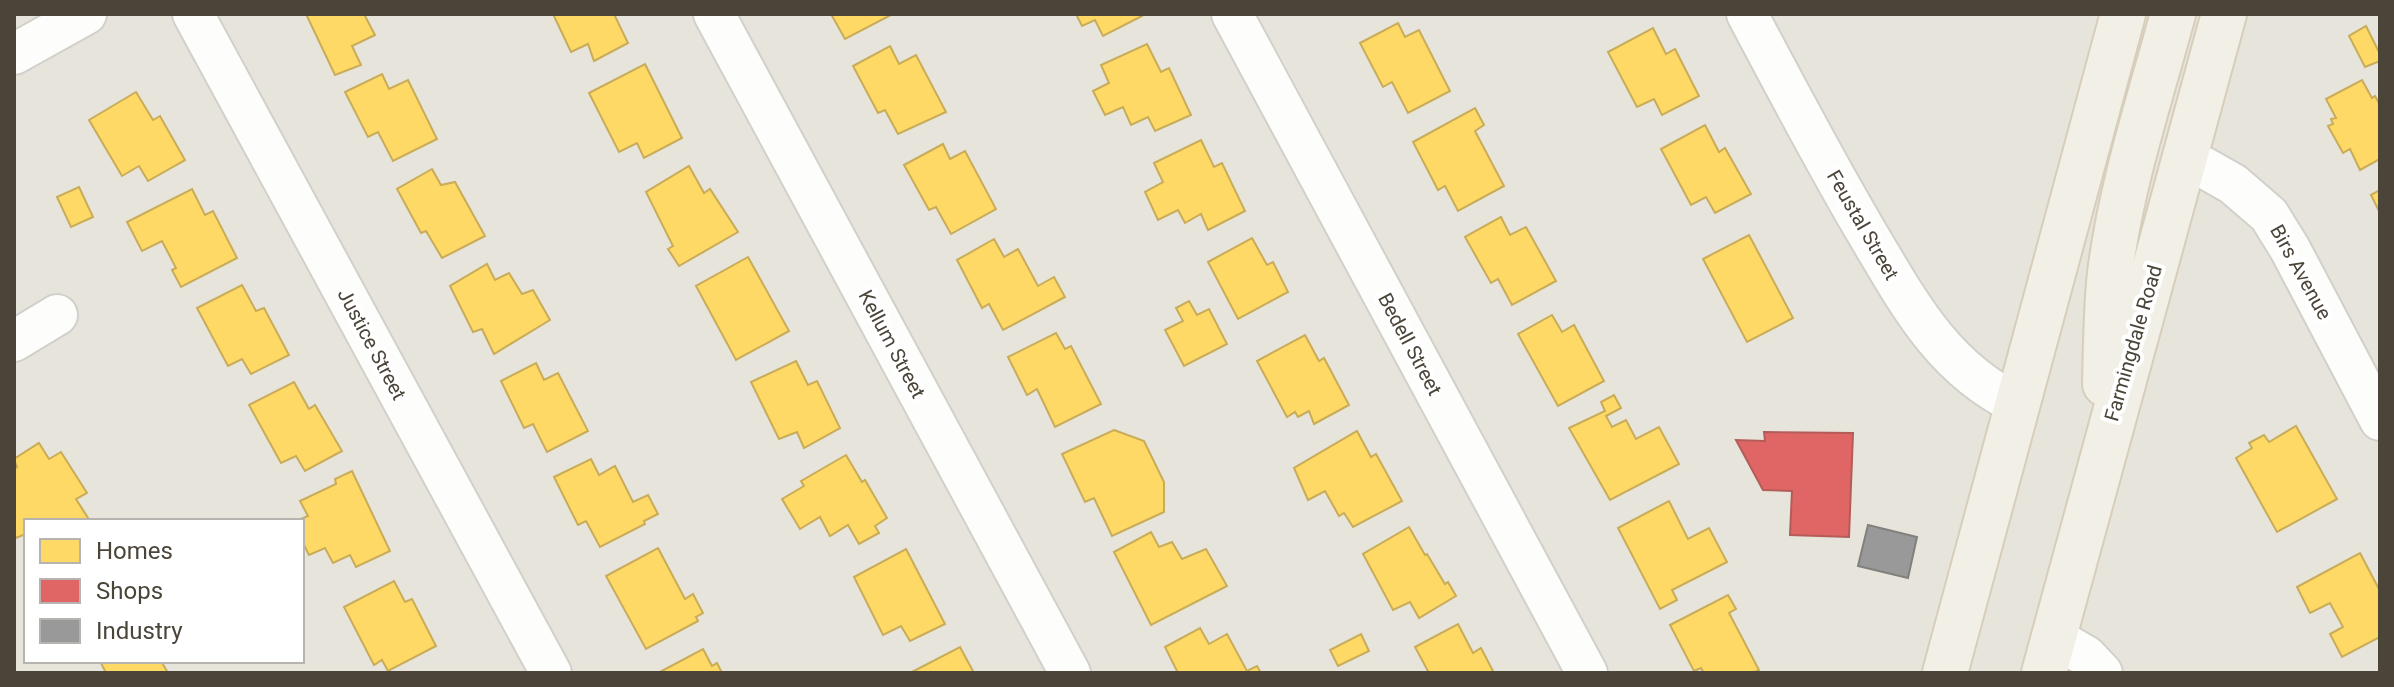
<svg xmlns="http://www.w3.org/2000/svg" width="2394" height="687" font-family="Roboto,sans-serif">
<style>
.residential{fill:#e7e4dc;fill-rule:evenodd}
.homes{fill:#ffd966;stroke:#c9ac58;stroke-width:2}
.shops{fill:#e06666;stroke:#b35c58;stroke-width:2}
.industry{fill:#999;stroke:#82807c;stroke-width:2}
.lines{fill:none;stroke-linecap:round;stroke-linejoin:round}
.minor-casing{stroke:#d2d0cb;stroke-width:44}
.primary-casing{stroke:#d6cebb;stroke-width:48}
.minor{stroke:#fdfdfc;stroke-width:40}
.primary{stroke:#f2efe6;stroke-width:44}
.labels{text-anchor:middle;stroke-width:8;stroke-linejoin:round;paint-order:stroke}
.street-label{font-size:20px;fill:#4b4439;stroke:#fff}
</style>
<rect width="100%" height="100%" fill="#f4f2ee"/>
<!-- residential -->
<path class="residential" d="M14 14H2380V673H14ZM26 521H302V661H26Z"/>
<!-- homes -->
<g class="homes">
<polygon points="306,14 364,14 375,35 352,46 361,65 335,75"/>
<polygon points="553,14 614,14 628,43 594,61 588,44 571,52"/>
<polygon points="831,14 890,14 891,15 845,39"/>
<polygon points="1076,14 1141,14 1142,16 1103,36 1095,20 1082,26"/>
<polygon points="1398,23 1405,37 1419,30 1450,91 1408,113 1392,82 1383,87 1360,43"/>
<polygon points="2366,26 2380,54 2380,61 2365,67 2349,36"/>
<polygon points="1653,28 1666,54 1675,49 1699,96 1662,115 1654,99 1637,107 1608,52"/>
<polygon points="1147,44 1161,72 1169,68 1191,115 1155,131 1148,117 1131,125 1123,107 1105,115 1093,91 1109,83 1101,65"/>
<polygon points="890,46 899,64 916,55 946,112 898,134 885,110 878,113 853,66"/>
<polygon points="645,64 682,138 644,158 637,143 619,152 589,93"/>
<polygon points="382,74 389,89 408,80 437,139 393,161 378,132 368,137 345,92"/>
<polygon points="2362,80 2372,98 2375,96 2380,105 2380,159 2360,170 2350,149 2343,153 2328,126 2333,124 2331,119 2336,118 2326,99"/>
<polygon points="136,92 153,120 160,116 185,160 148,181 139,166 122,176 89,120"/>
<polygon points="1475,108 1484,125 1475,131 1504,186 1458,211 1445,186 1438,190 1413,142"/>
<polygon points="1705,125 1719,152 1725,148 1751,194 1715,213 1706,197 1691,205 1661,149"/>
<polygon points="1201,140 1214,167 1222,163 1245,211 1208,230 1201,214 1185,223 1178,210 1158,220 1145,192 1163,182 1154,163"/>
<polygon points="943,144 950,159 965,151 996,209 951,234 936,207 929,210 904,165"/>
<polygon points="689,166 704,193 710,189 738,232 679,266 668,249 673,246 646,192"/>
<polygon points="432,169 441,185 455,182 485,236 442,258 426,231 421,233 397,189"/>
<polygon points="79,187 93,217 71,227 57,197"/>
<polygon points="192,189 205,215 213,211 237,258 181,287 172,270 176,268 162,241 142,251 127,222"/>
<polygon points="2380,190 2380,213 2371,195"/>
<polygon points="1501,217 1510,235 1526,227 1556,281 1512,305 1498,279 1491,283 1465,237"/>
<polygon points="1749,235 1793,318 1747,342 1703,259"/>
<polygon points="1252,238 1267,265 1273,262 1288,292 1238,319 1208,262"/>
<polygon points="994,239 1004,257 1018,249 1038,286 1054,277 1065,297 1003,330 989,304 982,308 957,260"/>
<polygon points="748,257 789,331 736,360 696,286"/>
<polygon points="487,264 495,280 509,273 522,294 533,290 550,320 494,354 482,329 473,332 450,286"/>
<polygon points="242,285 256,311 264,308 289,355 251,374 242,359 228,366 197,308"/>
<polygon points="1189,301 1197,315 1209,309 1227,344 1184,366 1165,330 1183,321 1176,308"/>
<polygon points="1552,315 1562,332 1574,325 1604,381 1558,406 1518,334"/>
<polygon points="1056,333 1065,349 1071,346 1101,404 1055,427 1037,389 1027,395 1008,357"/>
<polygon points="1305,335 1319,361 1324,358 1349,405 1314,424 1309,411 1298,417 1295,412 1287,417 1257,361"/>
<polygon points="796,361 808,385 817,381 840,428 804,448 797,432 779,439 751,382"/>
<polygon points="536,363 544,380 558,373 588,431 547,452 533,424 524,428 501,381"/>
<polygon points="294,382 309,409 315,405 342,451 305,471 296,456 281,463 249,405"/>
<polygon points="1614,395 1621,408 1606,416 1612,427 1626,420 1636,439 1659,427 1679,464 1610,500 1569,428 1605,411 1601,402"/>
<polygon points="2296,426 2337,499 2277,532 2236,458 2252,448 2249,443 2264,435 2269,442"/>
<polygon points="1114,430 1144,441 1164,482 1164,512 1112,536 1094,498 1085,502 1062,454"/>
<polygon points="1357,431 1371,457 1376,454 1402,501 1353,527 1344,513 1339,516 1325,491 1308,500 1294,468"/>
<polygon points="39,443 49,459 61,452 87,493 76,499 90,521 26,521 26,539 23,535 16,538 14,534 14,470 17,467 14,459"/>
<polygon points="846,455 862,482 865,480 887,518 875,526 879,533 859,544 848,525 830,536 820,517 800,529 782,499 804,486 801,481"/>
<polygon points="591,459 599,475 615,466 633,502 648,495 658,514 644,521 645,524 600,547 586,521 578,525 554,477"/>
<polygon points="352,471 390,551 356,567 350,555 333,563 325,548 309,555 302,541 302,521 296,521 308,516 300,501 336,484 335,479"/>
<polygon points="1669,501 1688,539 1709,528 1727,562 1672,590 1677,600 1660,609 1618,528"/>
<polygon points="1409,527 1425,555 1427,554 1445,584 1448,582 1456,596 1419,618 1410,602 1393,610 1363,554"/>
<polygon points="1151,532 1159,547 1172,542 1182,559 1206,549 1227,586 1151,625 1114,552"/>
<polygon points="658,548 685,599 693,594 703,613 696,617 698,621 646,649 606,576"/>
<polygon points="906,549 945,624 910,641 901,626 883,635 854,577"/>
<polygon points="2360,553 2380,591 2380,637 2342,657 2330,634 2343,627 2330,603 2310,613 2297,587"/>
<polygon points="394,581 405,602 412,599 436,646 388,671 382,660 374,665 344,607"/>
<polygon points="1728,595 1736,609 1729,613 1759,670 1753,673 1704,673 1701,668 1694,671 1670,625"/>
<polygon points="1458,624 1473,653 1481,648 1494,673 1429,673 1415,647"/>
<polygon points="1200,628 1209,644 1227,634 1247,671 1257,666 1261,673 1178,673 1165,647"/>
<polygon points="1361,634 1369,651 1338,666 1330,650"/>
<polygon points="960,647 974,673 910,673"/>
<polygon points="703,649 712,666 717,663 722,673 658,673"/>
<polygon points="100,661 161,661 168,673 106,673"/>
</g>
<!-- shops -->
<polygon class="shops" points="1764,432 1853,433 1849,537 1790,535 1792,491 1763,490 1736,440 1765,441"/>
<!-- industry -->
<polygon class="industry" points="1868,525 1917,537 1908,578 1858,566"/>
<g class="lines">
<defs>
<g id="minor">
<polyline points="193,14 551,673"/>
<polyline points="714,14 1070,673"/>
<polyline points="1232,14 1587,673"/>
<path d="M1747 14C1785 86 1823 158 1864 228 1906 298 1940 367 2017 404"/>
<polyline points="14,54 86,14"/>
<polyline points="2184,161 2203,167 2233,184 2269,215 2290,249 2380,420"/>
<polyline points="14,341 57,315"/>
<polyline points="2053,637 2086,656 2102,673"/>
</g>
<g id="primary">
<path d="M2105 384C2106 347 2106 309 2110 273 2121 185 2150 99 2173 14"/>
<polyline points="1945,673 2123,14"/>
<polyline points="2044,673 2224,14"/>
</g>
</defs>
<!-- minor casing -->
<use href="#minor" class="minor-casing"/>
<!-- primary casing -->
<use href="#primary" class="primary-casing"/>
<!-- minor -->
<use href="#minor" class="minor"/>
<!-- primary -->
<use href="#primary" class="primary"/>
</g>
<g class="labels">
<!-- street labels -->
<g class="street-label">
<text transform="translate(1863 225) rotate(60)" y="7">Feustal Street</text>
<text transform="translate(2301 272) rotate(61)" y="7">Birs Avenue</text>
<text transform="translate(2133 343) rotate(-74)" y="7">Farmingdale Road</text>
<text transform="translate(372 344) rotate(62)" y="7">Justice Street</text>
<text transform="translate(892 344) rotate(62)" y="7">Kellum Street</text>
<text transform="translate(1410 344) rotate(62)" y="7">Bedell Street</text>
</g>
</g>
<!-- border -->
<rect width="2394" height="687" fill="none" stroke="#4b4439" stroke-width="32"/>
<!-- legend -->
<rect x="24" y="519" width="280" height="144" fill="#ffffff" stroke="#b7b4b0" stroke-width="2"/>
<rect x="40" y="539" width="40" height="24" fill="#ffd966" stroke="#b7b4b0" stroke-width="2"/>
<text x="96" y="559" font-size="24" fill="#4b4439">Homes</text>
<rect x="40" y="579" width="40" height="24" fill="#e06666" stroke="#b7b4b0" stroke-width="2"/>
<text x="96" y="599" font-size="24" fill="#4b4439">Shops</text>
<rect x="40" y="619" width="40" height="24" fill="#999999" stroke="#b7b4b0" stroke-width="2"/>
<text x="96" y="639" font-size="24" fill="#4b4439">Industry</text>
</svg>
